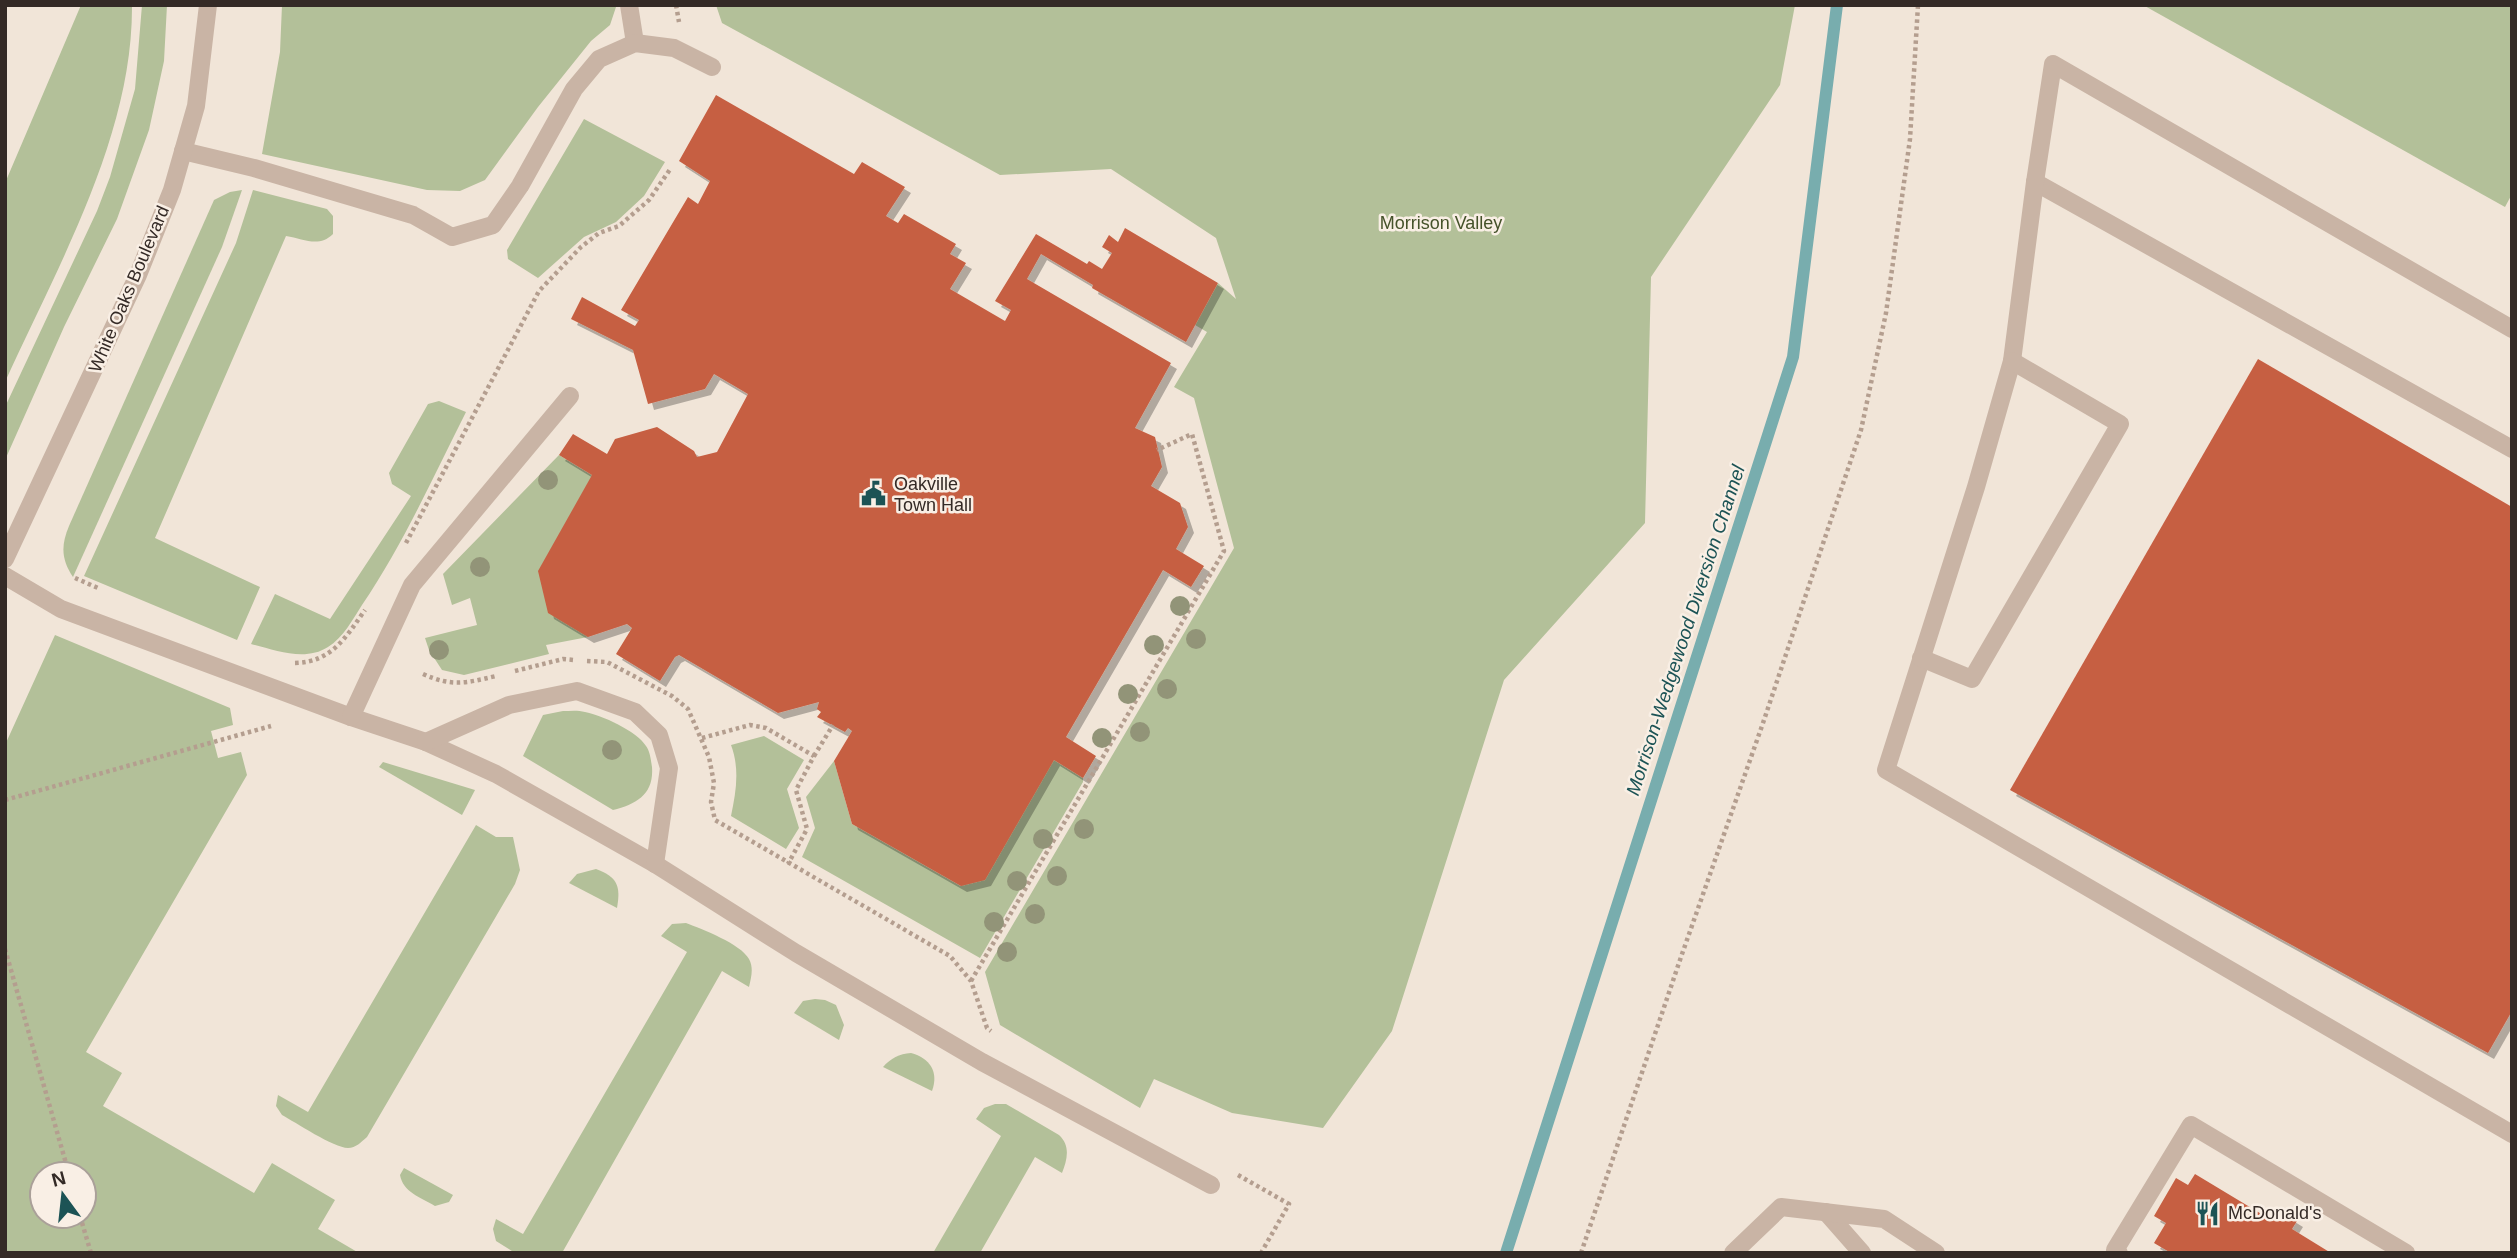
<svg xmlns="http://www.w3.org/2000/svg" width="2517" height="1258" font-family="Arial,sans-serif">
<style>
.green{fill:#b3c099;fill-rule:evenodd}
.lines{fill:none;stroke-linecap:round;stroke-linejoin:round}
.stream{stroke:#78adae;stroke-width:12}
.building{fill:#c65f42;filter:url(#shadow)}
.path{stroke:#b49e8f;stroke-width:4.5;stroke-dasharray:3.5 3.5;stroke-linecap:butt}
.minor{stroke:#c9b4a5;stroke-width:18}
.tree{fill:#929478}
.labels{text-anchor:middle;stroke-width:5;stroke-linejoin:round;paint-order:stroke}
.park-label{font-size:18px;fill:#45522a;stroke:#f9efe5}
.street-label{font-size:18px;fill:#342a26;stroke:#f9efe5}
.poi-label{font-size:18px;fill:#342a26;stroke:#f9efe5;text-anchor:start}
.water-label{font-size:19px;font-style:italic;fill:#1c5355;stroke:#f9efe5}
</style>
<defs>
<filter id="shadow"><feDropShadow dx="6" dy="6" stdDeviation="0" flood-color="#0004"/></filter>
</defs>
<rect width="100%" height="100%" fill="#f1e5d8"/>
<!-- green -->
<g class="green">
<path d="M81 5H132C133 136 58 265 5 382V183Z"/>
<polygon points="142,5 167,5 164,61 149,130 117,219 64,327 5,460 5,407 97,211 110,177 135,89"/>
<polygon points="282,5 616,5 616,7 610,25 591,41 538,107 485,180 460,191 427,190 262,154 280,52"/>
<polygon points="716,5 1795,5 1780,85 1651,277 1645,523 1504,680 1392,1031 1323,1128 1232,1113 1154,1079 1140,1108 1000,1025 985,972 1234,548 1194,398 1174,387 1207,332 1195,325 1218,283 1236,299 1216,238 1111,169 1000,175 722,23"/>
<polygon points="2143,5 2512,5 2512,194 2505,207"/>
<polygon points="584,119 665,162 644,196 616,222 584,237 538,278 508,259 507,250"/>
<path d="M242 190 222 247 73 577C61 559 61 545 69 526L214 200 230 192Z"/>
<path d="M253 190 327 209 333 216V234C319 248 304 239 286 236L155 538 260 587 237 640 84 576 236 243Z"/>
<path d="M439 401 466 412C433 477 403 545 362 605 353 619 343 638 328 647 305 662 275 650 251 644L275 594 330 619 411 496 392 484 389 473 428 404Z"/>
<polygon points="559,455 592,475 588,637 546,645 549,654 464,675 442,670 429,650 425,638 477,625 470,598 452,605 443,574"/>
<path d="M55 635 230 708 233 725 211 731 218 758 241 752 247 775 86 1052 122 1073 103 1106 254 1193 272 1163 335 1200 318 1229 359 1253H5V745ZM42 1174H84V1216H42Z"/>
<path d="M563 711C570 711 578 710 585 712 601 715 637 731 646 746 650 751 651 761 652 767 654 794 637 804 613 810L523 756 543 715Z"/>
<path d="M764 736 804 760 787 789 799 828 786 849 731 816C736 792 740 769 731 745Z"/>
<polygon points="1054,760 1083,778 1083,782 980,958 802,857 815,828 806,797 834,761 852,824 961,886"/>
<polygon points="383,762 475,790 462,815 379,767"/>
<path d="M476 825 496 837H513L520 870 515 884 367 1137C361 1142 356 1148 348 1148 334 1148 295 1122 282 1115L276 1106 278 1095 308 1112Z"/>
<path d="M596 869C617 877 621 885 617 908L569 883 577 874Z"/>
<path d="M686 923C702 929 741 944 749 959 754 968 751 978 749 987L722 971 562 1253H515L496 1241 493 1229 496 1219 523 1234 687 952 661 936 672 924Z"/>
<polygon points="815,999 825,1000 836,1005 844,1025 839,1040 794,1013 803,1001"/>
<path d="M911 1053C930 1058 939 1072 932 1091L883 1067C891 1058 899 1054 911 1053Z"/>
<path d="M995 1104H1006L1059 1135C1071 1146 1067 1160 1062 1173L1035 1157 980 1253H933L1001 1136 976 1119 984 1108Z"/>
<path d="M404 1168 453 1195 449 1202 435 1206C420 1197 403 1192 400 1175Z"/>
</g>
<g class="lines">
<!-- stream -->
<polyline class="stream" points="1506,1253 1793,357 1837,5"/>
</g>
<!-- building -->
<g class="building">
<polygon points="716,95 854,174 862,162 905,187 886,216 898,223 904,214 956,244 950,254 966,263 950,289 1005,321 1011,310 995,301 1036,234 1087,264 1089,261 1102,269 1112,253 1102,247 1109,235 1118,242 1125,228 1218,283 1186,342 1092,288 1093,285 1041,254 1027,279 1171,363 1135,428 1155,437 1162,467 1151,486 1180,503 1188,527 1176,549 1204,566 1191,587 1163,570 1066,737 1096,756 1083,778 1054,760 985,880 961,886 852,824 834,761 852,731 848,728 845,732 817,717 821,712 817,709 819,702 778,713 679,655 675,657 660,681 616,654 632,628 627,624 588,637 548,613 538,571 592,475 559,455 573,434 607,454 615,439 657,427 694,451 697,457 717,452 748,394 714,374 705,389 648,404 633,350 571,319 582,297 635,326 639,320 621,310 688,197 698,204 710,181 679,161"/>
<polygon points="2258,359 2512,507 2512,1011 2488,1053 2010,790"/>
<polygon points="2195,1174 2273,1221 2279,1210 2297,1221 2292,1229 2331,1253 2171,1253 2154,1243 2166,1223 2154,1216 2176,1178 2188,1185"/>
</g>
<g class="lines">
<!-- path -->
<g class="path">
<polyline points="676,5 679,22"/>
<polyline points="406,543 539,291 581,247 599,233 619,226 649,200 671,168"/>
<polyline points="75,578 98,588"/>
<polyline points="587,661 607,662 672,696 688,709 709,757 714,783 711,802 715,820 950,956 971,981 987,1028 991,1031"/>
<path d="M295 663C332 662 346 637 365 610"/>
<polyline points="515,671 563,659 574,660"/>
<path d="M423 674C452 687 466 683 496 676"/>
<polyline points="702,738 750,725 766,728 814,756 796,790 807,829 788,864"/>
<polyline points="814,756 833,725"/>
<polyline points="5,800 271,726"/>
<polyline points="5,949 69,1174"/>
<polyline points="971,981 1224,551 1192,434 1157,450"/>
<polyline points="1238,1175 1289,1204 1261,1253"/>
<polyline points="80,1216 91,1253"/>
<polyline points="1581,1253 1681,957 1763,723 1861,430 1886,313 1910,139 1918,5"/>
</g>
<!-- minor -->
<g class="minor">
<polyline points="629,5 635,43"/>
<polyline points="183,151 254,168 413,215 452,237 493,225 520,186 574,89 599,59 635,43 674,48 712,67"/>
<polyline points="2035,182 2512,449"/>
<polyline points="2512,329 2053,64 2035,182 2012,361 1976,487 1886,770 2512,1134"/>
<polyline points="5,559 138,275 172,190 196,106 208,5"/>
<polyline points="5,576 61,609 351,717 426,742 496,774 655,864 796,953 982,1062 1211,1185"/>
<polyline points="1921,658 1972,679 2120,424 2012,361"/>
<polyline points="351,717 412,585 570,396"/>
<polyline points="426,742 509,705 577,691 635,712 659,735 669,768 655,864"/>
<polyline points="1826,1212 1862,1253"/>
<polyline points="1733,1253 1781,1207 1884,1219 1936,1253"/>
<polyline points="2119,1253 2115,1250 2191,1125 2406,1253"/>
</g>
</g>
<!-- trees -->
<g class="tree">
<circle cx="548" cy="480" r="10"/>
<circle cx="480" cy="567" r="10"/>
<circle cx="1180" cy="606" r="10"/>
<circle cx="1196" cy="639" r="10"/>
<circle cx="1154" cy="645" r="10"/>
<circle cx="439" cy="650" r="10"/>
<circle cx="1167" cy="689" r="10"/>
<circle cx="1128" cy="694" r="10"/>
<circle cx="1140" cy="732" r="10"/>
<circle cx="1102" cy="738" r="10"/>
<circle cx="612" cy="750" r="10"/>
<circle cx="1084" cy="829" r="10"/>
<circle cx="1043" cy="839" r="10"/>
<circle cx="1057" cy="876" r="10"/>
<circle cx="1017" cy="881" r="10"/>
<circle cx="1035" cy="914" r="10"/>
<circle cx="994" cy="922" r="10"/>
<circle cx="1007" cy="952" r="10"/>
</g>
<!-- icons -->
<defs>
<symbol id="civic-bare" viewBox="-9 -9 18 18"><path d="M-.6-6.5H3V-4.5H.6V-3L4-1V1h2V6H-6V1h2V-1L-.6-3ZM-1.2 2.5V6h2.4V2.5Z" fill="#1c5355" stroke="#f9efe5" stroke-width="2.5" paint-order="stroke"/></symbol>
<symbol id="restaurant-bare" viewBox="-9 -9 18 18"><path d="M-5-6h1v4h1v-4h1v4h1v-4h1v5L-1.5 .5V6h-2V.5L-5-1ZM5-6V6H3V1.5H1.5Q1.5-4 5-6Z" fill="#1c5355" stroke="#f9efe5" stroke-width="2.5" paint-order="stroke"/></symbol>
</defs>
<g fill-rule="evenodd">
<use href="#civic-bare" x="856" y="476" width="35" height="35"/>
<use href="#restaurant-bare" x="2190" y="1196" width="35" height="35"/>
</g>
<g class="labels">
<!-- park labels -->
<g class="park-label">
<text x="1441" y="229">Morrison Valley</text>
</g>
<!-- street labels -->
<g class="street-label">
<text transform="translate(129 289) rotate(-67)" y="6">White Oaks Boulevard</text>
</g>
<!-- poi labels -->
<g class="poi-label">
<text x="894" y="490">Oakville<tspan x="894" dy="21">Town Hall</tspan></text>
<text x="2228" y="1219">McDonald's</text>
</g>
<!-- water labels -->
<g class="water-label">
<text transform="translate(1685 630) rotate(-72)" y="7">Morrison-Wedgewood Diversion Channel</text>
</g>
</g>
<!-- border -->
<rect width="2517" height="1258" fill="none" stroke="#342a26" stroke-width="14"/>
<!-- north arrow -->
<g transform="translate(63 1195) rotate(345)"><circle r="33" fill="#f9efe5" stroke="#aaa099" stroke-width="2"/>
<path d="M0-5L12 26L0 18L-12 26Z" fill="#1c5355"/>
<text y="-10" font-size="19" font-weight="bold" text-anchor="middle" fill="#342a26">N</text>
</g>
</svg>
